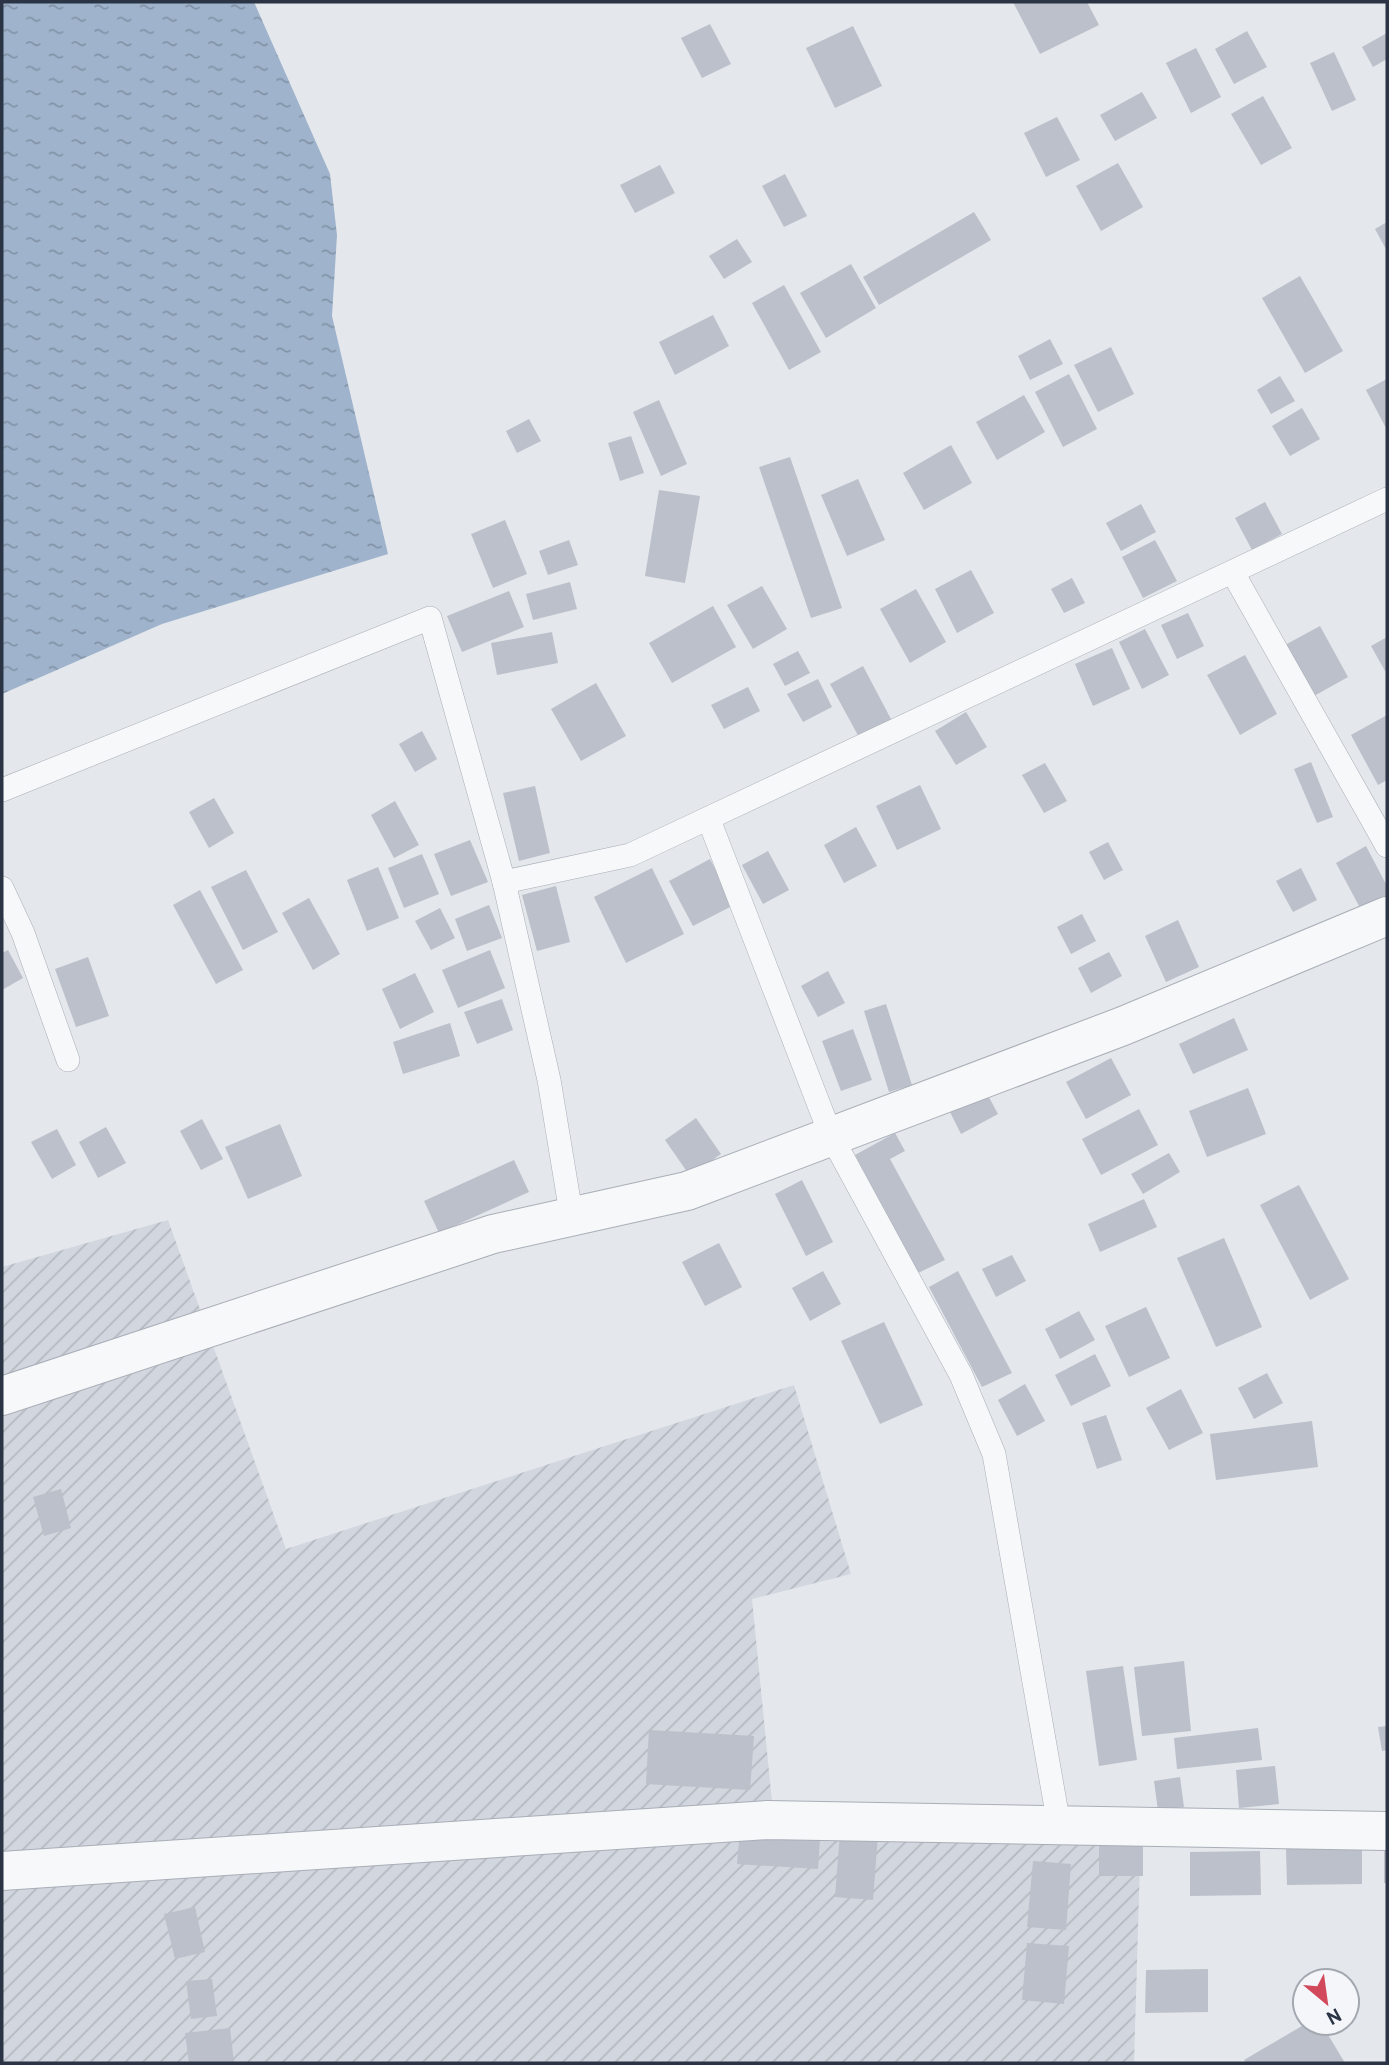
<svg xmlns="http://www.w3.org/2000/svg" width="1389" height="2065" font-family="Overpass,sans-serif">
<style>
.industrial{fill:url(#industrial-furrows)}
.water{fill:url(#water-ripples)}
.building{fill:#bbc0ca}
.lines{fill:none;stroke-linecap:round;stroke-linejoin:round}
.lane-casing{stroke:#a9aeb7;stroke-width:24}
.street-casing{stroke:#a9aeb7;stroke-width:40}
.lane{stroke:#f7f8fa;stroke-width:23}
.street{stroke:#f7f8fa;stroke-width:38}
</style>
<defs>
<pattern id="industrial-furrows" width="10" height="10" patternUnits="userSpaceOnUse" patternTransform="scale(1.75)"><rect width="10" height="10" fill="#d2d6de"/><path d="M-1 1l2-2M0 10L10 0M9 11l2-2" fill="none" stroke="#b4b8c0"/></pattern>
<pattern id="water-ripples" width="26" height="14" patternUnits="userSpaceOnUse" patternTransform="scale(1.75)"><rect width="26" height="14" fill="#9fb4cc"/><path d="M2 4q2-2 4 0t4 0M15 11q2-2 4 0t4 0" fill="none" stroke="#8293a7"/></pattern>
</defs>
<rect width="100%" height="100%" fill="#e4e7ec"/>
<!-- industrial -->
<polygon class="industrial" points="168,1220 286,1549 794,1385 851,1574 752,1599 774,1822 1141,1828 1134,2063 2,2063 2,1267"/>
<!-- water -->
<polygon class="water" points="2,2 254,2 330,174 337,235 332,316 388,554 162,624 2,694"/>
<!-- building -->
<g class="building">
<polygon points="1013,2 1087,2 1099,25 1040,54"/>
<polygon points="710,24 731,64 702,78 681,38"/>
<polygon points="853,26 882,86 835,108 806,48"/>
<polygon points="1247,31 1267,67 1234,84 1215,49"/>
<polygon points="1387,33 1387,59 1373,67 1362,47"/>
<polygon points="1196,48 1221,97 1191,113 1166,63"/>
<polygon points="1334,52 1356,100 1332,111 1310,63"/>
<polygon points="1142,92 1157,118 1115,141 1100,115"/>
<polygon points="1263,96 1292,148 1261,165 1231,114"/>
<polygon points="1057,117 1080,160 1046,177 1024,133"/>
<polygon points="1118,163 1143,207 1101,231 1076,186"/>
<polygon points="660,165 675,193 635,213 620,185"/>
<polygon points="785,174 807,216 784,227 762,186"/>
<polygon points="974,212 991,240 879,305 863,277"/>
<polygon points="1387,222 1387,251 1375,229"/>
<polygon points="737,239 752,262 724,279 709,256"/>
<polygon points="851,264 876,308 826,338 800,293"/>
<polygon points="1300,276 1343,351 1305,373 1262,298"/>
<polygon points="784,285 821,352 789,370 752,303"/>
<polygon points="713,315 729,346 675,375 659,342"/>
<polygon points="1050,339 1063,364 1030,380 1018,356"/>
<polygon points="1111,347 1134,394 1098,412 1074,365"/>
<polygon points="1069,374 1097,429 1063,447 1035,392"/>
<polygon points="1280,376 1295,401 1271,414 1257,390"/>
<polygon points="1387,379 1387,430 1366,390"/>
<polygon points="1024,395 1045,432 997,460 976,422"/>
<polygon points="659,400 687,464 661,476 633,412"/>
<polygon points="1302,408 1320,439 1290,456 1272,426"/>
<polygon points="529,419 541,441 517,453 506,431"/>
<polygon points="631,436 644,473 620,481 608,443"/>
<polygon points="951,445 972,483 924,510 903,473"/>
<polygon points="790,457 842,608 811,618 759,467"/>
<polygon points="858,479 885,540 847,556 821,495"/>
<polygon points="659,490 700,496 685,583 645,576"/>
<polygon points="1265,502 1282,534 1252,550 1235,518"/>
<polygon points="1141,504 1156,532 1121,551 1106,523"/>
<polygon points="505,520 527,574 493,588 471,534"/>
<polygon points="569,540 578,565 548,575 539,551"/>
<polygon points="1155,540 1177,581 1143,598 1122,557"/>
<polygon points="971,570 994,613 957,633 935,589"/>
<polygon points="1072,578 1085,603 1064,613 1051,589"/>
<polygon points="570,582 577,609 533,620 526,594"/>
<polygon points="762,586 787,629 753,649 727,605"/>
<polygon points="916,589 946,642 910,663 880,609"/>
<polygon points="509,591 524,627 462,652 447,616"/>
<polygon points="713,606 736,647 672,683 649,643"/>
<polygon points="1188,613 1204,646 1177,659 1161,625"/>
<polygon points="1320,626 1348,677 1314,696 1285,645"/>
<polygon points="1145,629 1169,675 1142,689 1119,642"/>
<polygon points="552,632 558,663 497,675 491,643"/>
<polygon points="1387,637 1387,670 1385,671 1371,646"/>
<polygon points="1112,648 1130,689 1093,706 1075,664"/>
<polygon points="798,651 810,673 785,686 773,664"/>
<polygon points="1245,655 1277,714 1240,735 1207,675"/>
<polygon points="863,666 892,721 860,739 830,684"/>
<polygon points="818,679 832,707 803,722 787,694"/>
<polygon points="596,683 626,736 581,761 551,709"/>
<polygon points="748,687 760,711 724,729 711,705"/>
<polygon points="966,712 987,747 956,765 935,731"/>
<polygon points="1387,715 1387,780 1378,785 1351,735"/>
<polygon points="422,731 437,759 415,772 399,744"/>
<polygon points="1311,762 1333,817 1317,823 1294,769"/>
<polygon points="1045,763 1067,801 1044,813 1022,775"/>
<polygon points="920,785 941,829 897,850 876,806"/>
<polygon points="535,786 550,853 519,861 503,793"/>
<polygon points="214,798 234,833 209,848 189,812"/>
<polygon points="395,801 419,845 394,858 371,815"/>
<polygon points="856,827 877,866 844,883 824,845"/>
<polygon points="470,840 488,882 451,896 434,854"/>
<polygon points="1108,842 1123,870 1104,880 1089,852"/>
<polygon points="1366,846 1387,886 1387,905 1365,917 1336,863"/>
<polygon points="768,851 789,890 763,904 742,865"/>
<polygon points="422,854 439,894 404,908 388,868"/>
<polygon points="710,859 734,905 693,926 669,881"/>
<polygon points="378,867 399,918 367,931 347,880"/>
<polygon points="652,868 684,934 626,963 594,897"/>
<polygon points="1301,868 1317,900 1293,912 1276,881"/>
<polygon points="246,870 278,932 243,950 211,887"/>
<polygon points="556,886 570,942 537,951 522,895"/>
<polygon points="200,890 243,970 216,984 173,905"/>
<polygon points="309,898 340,954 313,970 282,913"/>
<polygon points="489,905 502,938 467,951 455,919"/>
<polygon points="440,908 455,938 431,950 415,921"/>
<polygon points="1082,914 1096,941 1071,954 1057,927"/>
<polygon points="1178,920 1199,967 1166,982 1145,936"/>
<polygon points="8,950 23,978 2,990 2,953"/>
<polygon points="490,950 505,988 458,1008 442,970"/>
<polygon points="1109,952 1122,976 1091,993 1078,968"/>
<polygon points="88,957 109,1016 76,1027 55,969"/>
<polygon points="828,971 845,1003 818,1017 801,986"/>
<polygon points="415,973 434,1012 400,1029 382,989"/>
<polygon points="502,999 513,1030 477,1044 464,1012"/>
<polygon points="886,1004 912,1085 889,1092 864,1011"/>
<polygon points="1234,1018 1248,1050 1193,1074 1179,1044"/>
<polygon points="450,1023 460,1056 403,1074 393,1042"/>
<polygon points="853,1029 872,1080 841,1091 822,1041"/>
<polygon points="1111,1058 1131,1095 1086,1119 1066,1082"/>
<polygon points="1248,1088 1266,1134 1207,1157 1189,1111"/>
<polygon points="985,1090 998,1114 961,1134 949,1110"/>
<polygon points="1139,1109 1158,1145 1101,1175 1082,1139"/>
<polygon points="696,1118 721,1154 690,1176 665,1140"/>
<polygon points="202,1119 223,1159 201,1170 180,1131"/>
<polygon points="280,1124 302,1176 248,1199 225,1147"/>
<polygon points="106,1127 126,1163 98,1178 79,1142"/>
<polygon points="57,1129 76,1165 52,1179 31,1142"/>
<polygon points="895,1133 905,1151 890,1159 945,1260 918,1273 855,1155"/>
<polygon points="1169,1153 1180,1172 1143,1194 1131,1174"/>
<polygon points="514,1160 529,1192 439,1233 424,1201"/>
<polygon points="802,1180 833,1242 806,1256 775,1194"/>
<polygon points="1299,1185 1349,1279 1310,1300 1260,1205"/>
<polygon points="1144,1199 1157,1227 1100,1252 1088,1224"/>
<polygon points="1224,1238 1262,1327 1216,1347 1177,1258"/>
<polygon points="719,1243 742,1287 705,1306 682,1262"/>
<polygon points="1012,1255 1026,1281 996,1297 982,1269"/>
<polygon points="823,1271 841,1304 810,1321 792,1288"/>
<polygon points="958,1271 1012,1373 982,1387 929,1287"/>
<polygon points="1146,1307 1170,1358 1129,1377 1105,1326"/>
<polygon points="1079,1311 1095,1340 1060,1359 1045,1329"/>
<polygon points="884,1322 923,1405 880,1424 841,1341"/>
<polygon points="1095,1354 1111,1386 1071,1406 1055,1375"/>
<polygon points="1267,1373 1283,1403 1254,1419 1238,1388"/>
<polygon points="1025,1384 1045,1421 1017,1436 998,1400"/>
<polygon points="1181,1389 1203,1433 1169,1450 1146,1408"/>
<polygon points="1106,1415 1122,1460 1097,1469 1082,1423"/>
<polygon points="1312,1421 1318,1467 1216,1480 1210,1434"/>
<polygon points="61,1489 71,1528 44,1536 33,1497"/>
<polygon points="1184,1661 1191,1731 1142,1736 1134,1667"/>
<polygon points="1123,1666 1137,1760 1099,1766 1086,1671"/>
<polygon points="1387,1726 1387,1750 1382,1751 1378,1727"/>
<polygon points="1258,1728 1262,1760 1177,1769 1174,1738"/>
<polygon points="649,1730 754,1736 750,1790 646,1784"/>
<polygon points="1275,1766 1279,1804 1239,1808 1236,1770"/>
<polygon points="1180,1777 1184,1807 1158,1811 1154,1781"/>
<polygon points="740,1831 820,1837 818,1869 737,1864"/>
<polygon points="840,1833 878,1835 873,1900 835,1897"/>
<rect x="1099" y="1845" width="44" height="31"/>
<polygon points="1286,1848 1362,1848 1362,1884 1287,1885"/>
<polygon points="1260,1851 1261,1895 1190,1896 1190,1852"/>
<rect x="1384" y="1851" width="3" height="32"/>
<polygon points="1033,1861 1071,1864 1066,1930 1027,1927"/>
<polygon points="195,1907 205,1952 175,1959 164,1914"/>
<polygon points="1027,1943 1069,1946 1064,2004 1022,2000"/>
<polygon points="1208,1969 1208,2012 1145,2013 1146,1970"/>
<polygon points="212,1979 217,2016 191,2019 186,1981"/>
<polygon points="1307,2023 1321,2023 1345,2063 1246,2063 1244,2060"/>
<polygon points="230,2028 234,2063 189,2063 185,2033"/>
</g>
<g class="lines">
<defs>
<g id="lane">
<polyline points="1233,573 1387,846"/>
<polyline points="2,790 430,618 504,882 549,1080 572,1219"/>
<polyline points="709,820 831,1136 961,1375 994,1454 1059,1825"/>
<polyline points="504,882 630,855 1387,499"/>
<polyline points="2,888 23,933 68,1060"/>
</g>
<g id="street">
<polyline points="2,1396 493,1234 687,1191 1123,1026 1387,916"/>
<polyline points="2,1871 767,1820 1387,1831"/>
</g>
</defs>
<!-- lane casing -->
<use href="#lane" class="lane-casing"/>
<!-- street casing -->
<use href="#street" class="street-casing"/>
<!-- lane -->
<use href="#lane" class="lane"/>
<!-- street -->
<use href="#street" class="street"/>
</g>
<!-- border -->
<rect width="1389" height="2065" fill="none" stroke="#2b3445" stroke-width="7"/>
<!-- north arrow -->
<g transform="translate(1326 2002) rotate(151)"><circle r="33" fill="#f4f6f9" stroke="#a4a8b1" stroke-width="2"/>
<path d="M0-5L12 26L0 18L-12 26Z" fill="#d1495b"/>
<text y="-10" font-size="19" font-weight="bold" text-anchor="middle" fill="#2b3445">N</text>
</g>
</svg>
